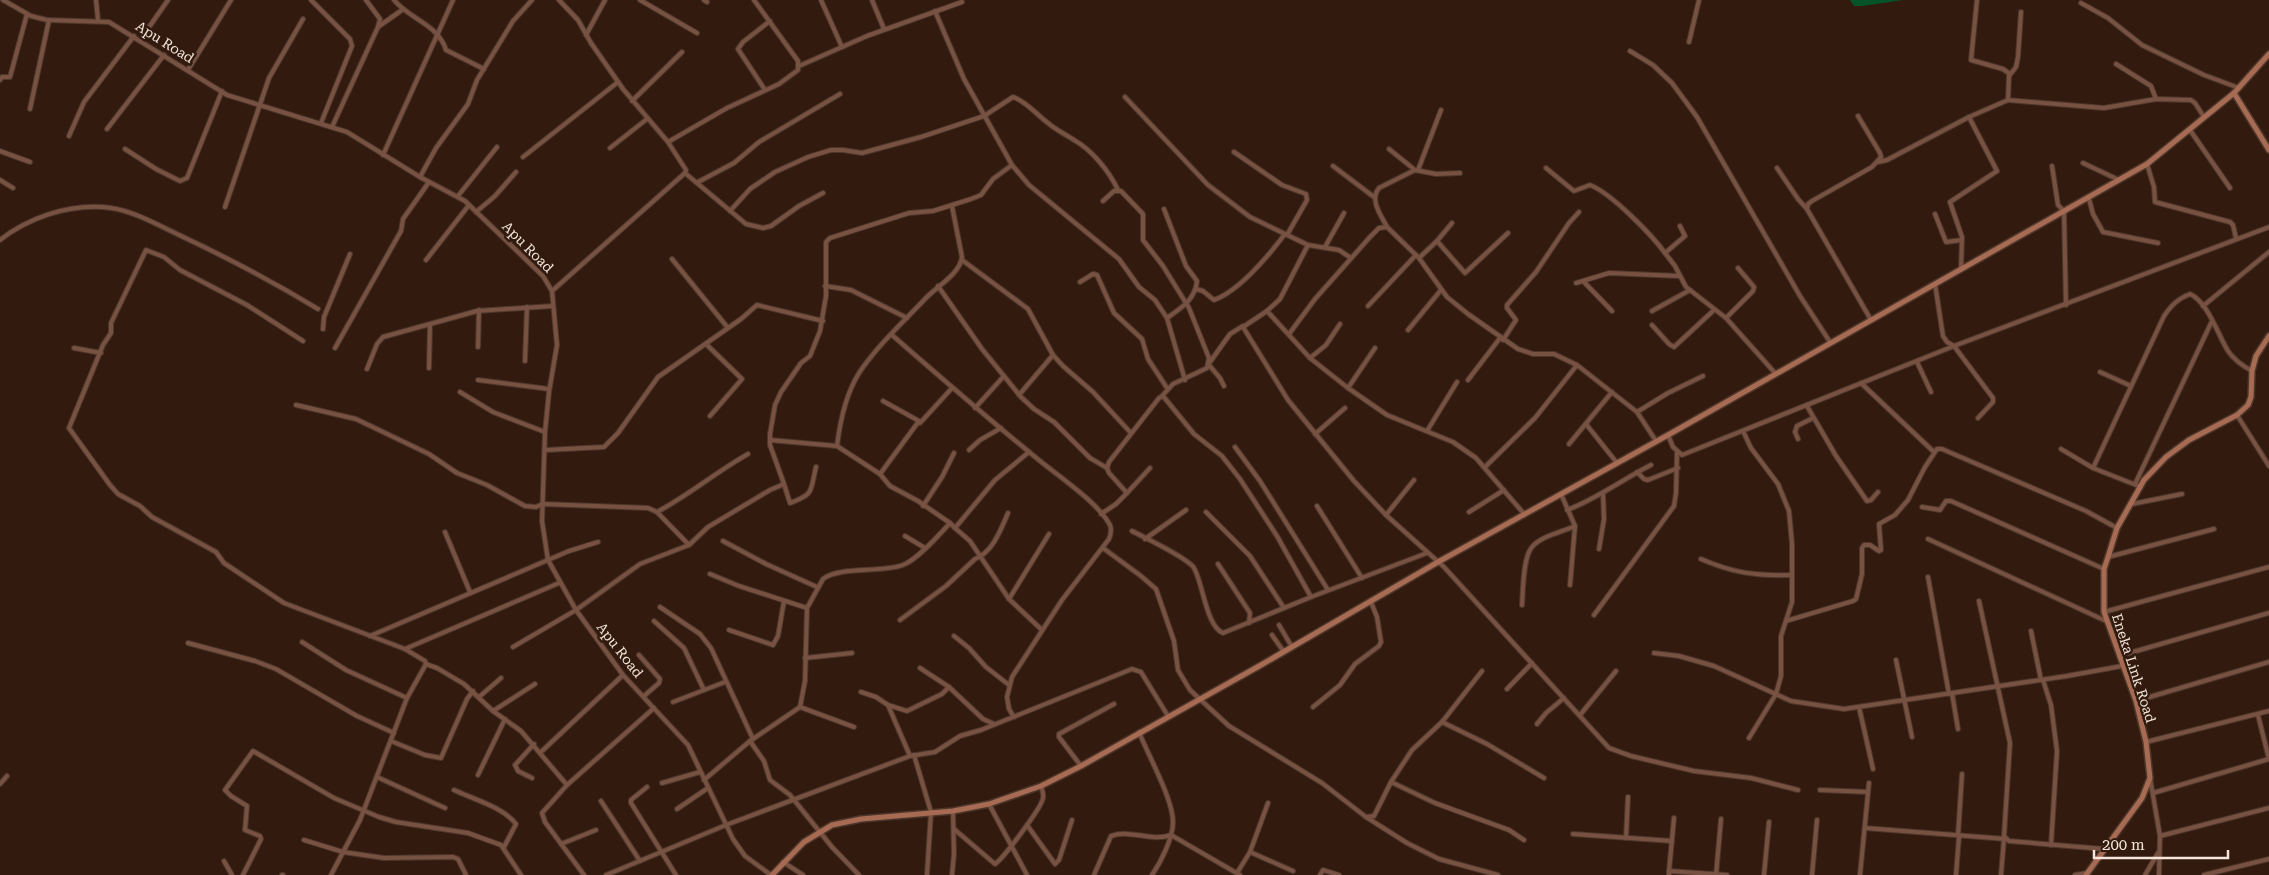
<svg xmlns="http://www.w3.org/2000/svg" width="2269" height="875" font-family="'Roboto Serif',serif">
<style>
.green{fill:#045329}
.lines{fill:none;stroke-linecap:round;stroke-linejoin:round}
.street-casing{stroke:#4d372b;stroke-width:6}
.secondary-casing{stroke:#4d372b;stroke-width:8}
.street{stroke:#775142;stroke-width:4}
.secondary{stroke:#a76a52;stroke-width:5}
.labels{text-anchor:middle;stroke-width:5;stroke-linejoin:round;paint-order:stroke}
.street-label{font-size:14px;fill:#f5e5dc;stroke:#321b0e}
</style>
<rect width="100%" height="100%" fill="#321b0e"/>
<!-- green -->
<polygon class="green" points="1850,0 1903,0 1863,6 1854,6"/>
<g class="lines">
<defs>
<g id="street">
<polyline points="3,0 31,16 47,20 109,22 227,95 347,132 420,177 465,201 543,276 552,291 557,345 549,392 545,432 542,521 548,560 576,610 623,675 688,745 733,839 745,856 771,875"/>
<polyline points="96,0 98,20"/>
<polyline points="311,0 350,39 352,46 321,123"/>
<path d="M394 0C409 19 438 24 446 50L484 69"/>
<polyline points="640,0 697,33"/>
<polyline points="704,0 707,2"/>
<polyline points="821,0 842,47"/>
<polyline points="872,0 884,29"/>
<polyline points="1977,0 1971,60 2003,69 2010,74"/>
<polyline points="2081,3 2108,18 2142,45 2204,75 2239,88"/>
<polyline points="935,11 964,79 1012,165 1029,185 1119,259 1139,287 1155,300 1167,318 1185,380"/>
<polyline points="378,27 402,10"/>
<polyline points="586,35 605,0"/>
<polyline points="140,40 168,0"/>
<polyline points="1689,42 1699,0"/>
<polyline points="1630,51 1653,65 1672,83 1697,117 1800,296 1830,342"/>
<polyline points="2116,64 2151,86 2156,99"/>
<polyline points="799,66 867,36 962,2"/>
<polyline points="188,70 231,0"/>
<polyline points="0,80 2,77 10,77 27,14"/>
<polyline points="765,90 738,49 743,42 770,21"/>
<polyline points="1125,97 1208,185 1250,217 1308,245"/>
<polyline points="2008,100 2009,76 2016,67 2018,57 2021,12"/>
<polyline points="632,101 682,52"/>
<polyline points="30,109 49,20"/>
<polyline points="1858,116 1880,153 1881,157 1872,167 1812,201 1808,204 1807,209 1871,320"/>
<polyline points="332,127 378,27 380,19 366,0"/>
<polyline points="107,129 164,55"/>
<polyline points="2190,130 2230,188"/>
<polyline points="69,136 84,102 134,36"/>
<polyline points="668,142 727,108 779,84 798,70 798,61 754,0"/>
<polyline points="610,148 647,119"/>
<polyline points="125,149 156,169 180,181 187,178 222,91"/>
<polyline points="1389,149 1415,170"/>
<polyline points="0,151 30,162"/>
<polyline points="1234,152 1282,185 1306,194 1307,200 1287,235"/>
<polyline points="383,155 453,0"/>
<polyline points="523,157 618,82"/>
<polyline points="1878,162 1887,160 1969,117 2008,100 2104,108 2156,99 2191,100 2195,103 2204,117"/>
<polyline points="2083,163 2119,180"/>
<polyline points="2147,164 2154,187 2155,202 2230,222 2233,225 2236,238"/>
<polyline points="1333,166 1374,197"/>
<polyline points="2052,166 2058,205 2065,212"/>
<path d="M1546 168 1574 191 1590 185C1611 193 1652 235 1665 253"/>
<polyline points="1777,168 1798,199 1807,209"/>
<polyline points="1418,170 1441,110"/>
<polyline points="685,173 746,224 763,228 771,226 799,206 823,193"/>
<polyline points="420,177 436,148 468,104 477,80 513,21 532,0"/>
<polyline points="0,180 13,188"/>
<polyline points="698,182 734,163 759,142 840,94"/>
<polyline points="458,196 497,147"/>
<polyline points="2089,199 2093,214 2103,232 2158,243"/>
<polyline points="1103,201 1114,191 1121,191 1143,214 1143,240 1163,266 1189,308 1209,358 1207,368 1173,384 1162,396"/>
<polyline points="225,207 269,78 303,19"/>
<path d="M1164 209 1186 266 1197 281C1195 300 1181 308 1167 318"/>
<path d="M730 211 750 189 775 172 808 157 831 150H843L862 153 921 137 984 116 1013 97C1026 101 1037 115 1048 123 1056 130 1065 134 1074 140 1092 150 1109 171 1118 190"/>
<polyline points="476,212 495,196 516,172"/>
<polyline points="2064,212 2066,305"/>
<polyline points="1935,214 1946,242 1962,240"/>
<polyline points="1680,226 1685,236 1665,253 1675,266 1686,287 1726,318 1775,373"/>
<path d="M1387 227C1381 215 1369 200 1379 188L1415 170 1436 174 1460 173"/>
<path d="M0 240C28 218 66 205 102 207 128 208 154 223 177 234 226 257 272 281 318 309"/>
<polyline points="1437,241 1452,223"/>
<polyline points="1325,247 1344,213"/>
<polyline points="1351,258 1339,250 1308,245 1280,299 1267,311 1243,327 1288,400 1354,481 1386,515 1444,567 1609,748 1631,756 1694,771 1751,778 1798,790"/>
<polyline points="1419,258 1437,241 1465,273 1508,233"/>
<polyline points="672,259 728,328"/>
<polyline points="426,260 469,205"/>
<polyline points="962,260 1028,309 1053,355 1063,366 1093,392 1131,433"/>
<polyline points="1961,270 1962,237 1950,202 1997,171 1969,117"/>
<polyline points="1080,282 1093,274 1097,275 1114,313 1142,339 1148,359 1167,388"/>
<polyline points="1584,282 1612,311"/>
<polyline points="1576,283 1609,273 1679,276"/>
<polyline points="1935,284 1943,336 1947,342 1954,346 1993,398 1993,402 1978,418"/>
<polyline points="825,286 851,290 907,318"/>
<polyline points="938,286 982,349 1021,397 1034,409 1054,422 1090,458 1107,468"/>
<path d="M1196 289 1203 291 1214 300C1239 291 1269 255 1285 234"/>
<polyline points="552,291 685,173 686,170 668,142 623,89 591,43 578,20 559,0"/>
<polyline points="1368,306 1416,255"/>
<polyline points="2203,306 2269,252"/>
<polyline points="1267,311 1310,358 1348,388 1387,415 1453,442 1476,458 1525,515"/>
<polyline points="1652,311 1690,290"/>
<polyline points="1726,318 1753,291 1754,287 1738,268"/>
<polyline points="1652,325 1669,344 1674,347 1714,310"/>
<polyline points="323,329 324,317 350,254"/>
<polyline points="1408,330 1441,290"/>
<polyline points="1289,334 1315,299 1370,237 1379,228 1387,227 1419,258 1447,297 1468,314 1518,349 1533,354 1554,354 1577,365 1637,412 1656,441"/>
<path d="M892 335C939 376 986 417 1034 456 1055 474 1097 501 1110 525 1112 530 1111 534 1109 539L1062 600 1012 677 1007 697 1009 709 1014 717"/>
<polyline points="1503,340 1516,320 1507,308 1507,305 1536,272 1569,223 1579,212"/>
<polyline points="303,341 247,305 180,270 164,257 146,250 111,323 111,333 103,345 69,428 110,485 118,494 140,506 152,517 216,552 224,563 284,603 405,649 425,661 426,664 407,698 360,820 331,875"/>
<polyline points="706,344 742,379 710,416"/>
<polyline points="478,347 479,310"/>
<polyline points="74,348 101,353"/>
<polyline points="335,348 401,231 403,219 429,182"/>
<polyline points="1310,358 1326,345 1340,324"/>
<polyline points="525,361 527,307"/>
<polyline points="1210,362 1230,334 1243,326"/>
<polyline points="1917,362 1931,392"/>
<polyline points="1209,365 1220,378 1224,386"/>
<polyline points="429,368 430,325"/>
<polyline points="367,369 377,344 383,337 477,311 553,306"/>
<polyline points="2100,372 2131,386"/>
<polyline points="478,380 549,389"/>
<polyline points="1468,380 1500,338"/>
<polyline points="1861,383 1934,452"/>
<polyline points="1348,388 1375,348"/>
<polyline points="460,392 493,412 545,432"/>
<polyline points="1019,395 1053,355"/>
<polyline points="296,405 356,419 429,454 457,473 487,485 525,506 536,507 543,504 648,508 657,512 689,545"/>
<polyline points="1807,406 1836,456 1867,501 1871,500 1878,492"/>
<polyline points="975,408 1004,376"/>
<polyline points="1637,412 1668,393 1703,376"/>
<polyline points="2237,415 2269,466"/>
<polyline points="920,423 952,388"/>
<polyline points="1586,424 1617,463"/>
<polyline points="1427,431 1457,382"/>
<polyline points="1743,431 1751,448 1778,484 1789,511 1792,544 1792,602 1781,636 1781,676 1776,694 1749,738"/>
<polyline points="1315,434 1345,408"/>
<polyline points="1668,435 1673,447 1682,455 1954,346 2269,227"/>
<polyline points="1798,439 1795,432 1797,426 1813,418"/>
<polyline points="770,440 837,446 880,474 890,486 918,501 950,523"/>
<polyline points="1569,444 1612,392"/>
<path d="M837 446C840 421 846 394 859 373 877 346 903 322 925 299 936 287 960 274 962 257L952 206"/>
<polyline points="1235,447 1260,481 1328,590"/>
<polyline points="2061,449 2093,468 2141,487"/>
<polyline points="546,450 604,447 618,433 658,377 741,319 757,305 823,321"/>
<polyline points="969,450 980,440 1001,428"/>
<polyline points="1029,452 995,480 955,528 970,541 1009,599 1042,630"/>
<polyline points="1485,467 1535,418 1577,365"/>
<path d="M2093 468 2164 316C2171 306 2177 299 2190 294 2208 302 2218 335 2228 351 2234 360 2243 366 2252 371"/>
<polyline points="1637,472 1644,479 1648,480 1678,468"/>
<polyline points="880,474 919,421 883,401"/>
<path d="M784 484 790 503C815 494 810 491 816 467"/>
<polyline points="2135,484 2212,321"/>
<polyline points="1127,493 1150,468"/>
<polyline points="1561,494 1575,526 1570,585"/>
<polyline points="2132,504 2182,494"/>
<polyline points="923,506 942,477 954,453"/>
<polyline points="1317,506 1362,578"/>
<polyline points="1922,507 1940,510 1946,501 1951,501 2104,569"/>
<path d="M1567 510C1597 499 1623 479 1651 465"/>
<path d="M657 512C689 495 716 472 748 454"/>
<polyline points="1206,512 1250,556 1284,608"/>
<polyline points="1469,512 1504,490"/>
<polyline points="1101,514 1116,504 1127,493 1109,473 1107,468 1109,462 1159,398 1163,396 1194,434 1222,456 1240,479 1277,536 1311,597"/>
<polyline points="1386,515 1414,480"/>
<path d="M1132 531C1145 538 1188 558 1194 568 1203 583 1206 626 1223 633L1311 597 1427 553"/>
<polyline points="445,532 470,592"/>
<polyline points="905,536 925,548"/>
<polyline points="1145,539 1186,510"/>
<polyline points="1928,539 2106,621"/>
<polyline points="723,541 766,564 817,587"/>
<polyline points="1103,548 1141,576 1156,589 1174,641 1178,670 1190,690 1229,726 1322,783 1366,817 1407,843 1439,859 1498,875"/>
<polyline points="1599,549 1604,519 1603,493"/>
<polyline points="2108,557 2214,529"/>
<path d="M1701 559C1733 573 1756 576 1791 575"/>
<polyline points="1218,564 1250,613 1249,623"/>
<polyline points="710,574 739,586 807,608"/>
<polyline points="1928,577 1949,694"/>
<polyline points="1009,599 1049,534"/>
<polyline points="1979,601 2010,743 2004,836 2009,841 2104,849"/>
<path d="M1522 605C1523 591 1523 557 1532 547 1541 536 1562 532 1575 526"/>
<polyline points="660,607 700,634 711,648 753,739"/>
<polyline points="2104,612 2269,567"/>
<polyline points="1594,615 1674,506 1676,493 1677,453"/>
<path d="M900 620 946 586 975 559C993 552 1001 529 1008 513"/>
<polyline points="654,621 684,648 704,690"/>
<polyline points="1786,621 1853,601 1856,599 1862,574 1862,548 1864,545 1870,545 1879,551 1881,550 1879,524 1895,515 1908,500 1925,467 1937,449 1942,449 2086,511 2117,528"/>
<polyline points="1279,625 1292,647"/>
<polyline points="729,630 773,645 778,636 784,601"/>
<polyline points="2031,631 2041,680"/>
<polyline points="1272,635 1284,652"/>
<polyline points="370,636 569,551 598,542"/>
<polyline points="954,636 969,648 986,667 1009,685"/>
<polyline points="302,642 346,670 407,698"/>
<polyline points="188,643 255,661 276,669 357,716 394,733"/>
<polyline points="513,647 576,610 640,564 689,545 708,527 770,490 784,484 770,445 770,434 775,405 781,392 801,363 810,356 820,331 826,296 826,242 830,238 909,213 933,211 971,199 981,195 993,179 1012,165"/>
<polyline points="405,649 559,583"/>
<polyline points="1654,653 1679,656 1714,666 1791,701 1844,709 2067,676 2122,666"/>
<polyline points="639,655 660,679 659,683 644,696"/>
<polyline points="2119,656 2269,613"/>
<polyline points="805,658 852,653"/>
<polyline points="1896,660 1912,737"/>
<polyline points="426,664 437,668 464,684 493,711 521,731 567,785"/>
<polyline points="920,668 949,687 983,719 994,724"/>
<polyline points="2043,680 2051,705 2057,751 2051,845"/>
<polyline points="1507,689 1532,663"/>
<polyline points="861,692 876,697 888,705 910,756"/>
<polyline points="1952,693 1958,729"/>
<polyline points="479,697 501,678"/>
<polyline points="2136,701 2269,662"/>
<polyline points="673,702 725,682"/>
<polyline points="888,705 907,711 942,694 949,687"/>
<polyline points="800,707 854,727"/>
<polyline points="1313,707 1340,685 1355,664 1379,646 1381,642 1377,617 1371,602"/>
<polyline points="1859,707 1873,769"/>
<polyline points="493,711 535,684"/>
<polyline points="1580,715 1616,671"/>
<polyline points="2258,715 2269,759"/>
<polyline points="1442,722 1487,744 1544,778"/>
<polyline points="1537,724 1546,713 1564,698"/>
<path d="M1139 732C1148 755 1173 799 1173 822 1173 838 1161 862 1152 875"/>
<polyline points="391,741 425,755 441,758 467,699 473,691"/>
<polyline points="750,741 764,761 770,780 790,795 832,847 859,875"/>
<polyline points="2146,742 2269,711"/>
<polyline points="541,752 623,675"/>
<polyline points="914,755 931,812 927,875"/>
<polyline points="1081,766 1059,737 1059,734 1114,704"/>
<polyline points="478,775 505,719"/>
<polyline points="377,777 445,808"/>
<polyline points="532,778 518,771 515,765 534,744"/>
<polyline points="2150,778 2160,836 2159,875"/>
<path d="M704 780 750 741 800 707 805 681 807 608 823 579C839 566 882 573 903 565 918 559 939 535 950 523L955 528"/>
<polyline points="1391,782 1435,803 1509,830 1524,840"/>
<polyline points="662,783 700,772"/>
<polyline points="0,784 7,776"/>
<polyline points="647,787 631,800 631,803 676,875"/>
<path d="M454 790C473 799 503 807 516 824L504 847"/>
<polyline points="1820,790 1868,792"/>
<polyline points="2153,793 2269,759"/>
<polyline points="601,801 640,861"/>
<polyline points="989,804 1027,875"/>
<polyline points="677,809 708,788"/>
<polyline points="1366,817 1374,816 1391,782 1412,750 1442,722 1482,671"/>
<polyline points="1027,825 1055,864 1059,860 1072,820"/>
<polyline points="1865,828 2006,839"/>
<path d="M954 829 995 864C1003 859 1042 807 1043 798 1044 794 1042 789 1041 786"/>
<polyline points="1573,834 1672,841"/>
<polyline points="1958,836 1962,774"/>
<polyline points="2160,836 2269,808"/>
<polyline points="1626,838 1628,797"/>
<polyline points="304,840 343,852 384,858 453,857 458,859 466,875"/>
<polyline points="561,844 596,830"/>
<polyline points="1250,852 1293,871"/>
<polyline points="224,861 232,875"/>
<polyline points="783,862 803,875"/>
<polyline points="1669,871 1674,818"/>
<polyline points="1237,873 1250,852 1268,803"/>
<polyline points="243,875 261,839 260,836 245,830 247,806 231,796 225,790 253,751 334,798 379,817 396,822 468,833 501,845 521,875"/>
<polyline points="282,875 283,875"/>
<polyline points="584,875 545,822 542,813 567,785 654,708"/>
<polyline points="606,875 726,825 910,756 935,752 960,736 981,730 1132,669 1141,672 1168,716"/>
<polyline points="952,875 954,854 953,811"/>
<path d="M1094 875 1111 836C1131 829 1152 842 1171 835L1240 875"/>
<polyline points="1320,875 1323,870 1339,875"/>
<polyline points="1669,875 1669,871 1727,875"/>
<polyline points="1716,875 1721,819"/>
<polyline points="1764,875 1769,822"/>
<polyline points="1812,875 1817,820"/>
<polyline points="1860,875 1869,783"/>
<polyline points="1956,875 1959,837"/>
<polyline points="2001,875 2004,839"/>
<polyline points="2075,875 2087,873"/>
<polyline points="2145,875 2158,853"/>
<polyline points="2204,875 2269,859"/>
</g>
<g id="secondary">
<polyline points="2234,93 2269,150"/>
<polyline points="772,875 804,842 832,825 861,819 953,811 989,804 1041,786 1081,766 1261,665 1438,562 1668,435 2147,164 2234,93 2269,54"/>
<polyline points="2086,875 2142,798 2150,778 2146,742 2136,701 2104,612 2104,569 2108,557 2117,528 2144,480 2166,457 2189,440 2237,415 2248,405 2251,397 2252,371 2256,356 2269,336"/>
</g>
</defs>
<!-- street casing -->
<use href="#street" class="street-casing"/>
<!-- secondary casing -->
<use href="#secondary" class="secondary-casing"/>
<!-- street -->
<use href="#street" class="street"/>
<!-- secondary -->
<use href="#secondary" class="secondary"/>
</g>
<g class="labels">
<!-- street labels -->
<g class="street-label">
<text transform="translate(165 42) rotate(32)" y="5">Apu Road</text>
<text transform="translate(528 247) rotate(45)" y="5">Apu Road</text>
<text transform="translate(620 650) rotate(52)" y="5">Apu Road</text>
<text transform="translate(2134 668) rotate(72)" y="5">Eneka Link Road</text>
</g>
</g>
<!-- scale -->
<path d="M2094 850v8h134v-8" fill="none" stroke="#f5e5dc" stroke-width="2.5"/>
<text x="2102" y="850" font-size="15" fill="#f5e5dc" stroke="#321b0e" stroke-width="4" paint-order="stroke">200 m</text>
</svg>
